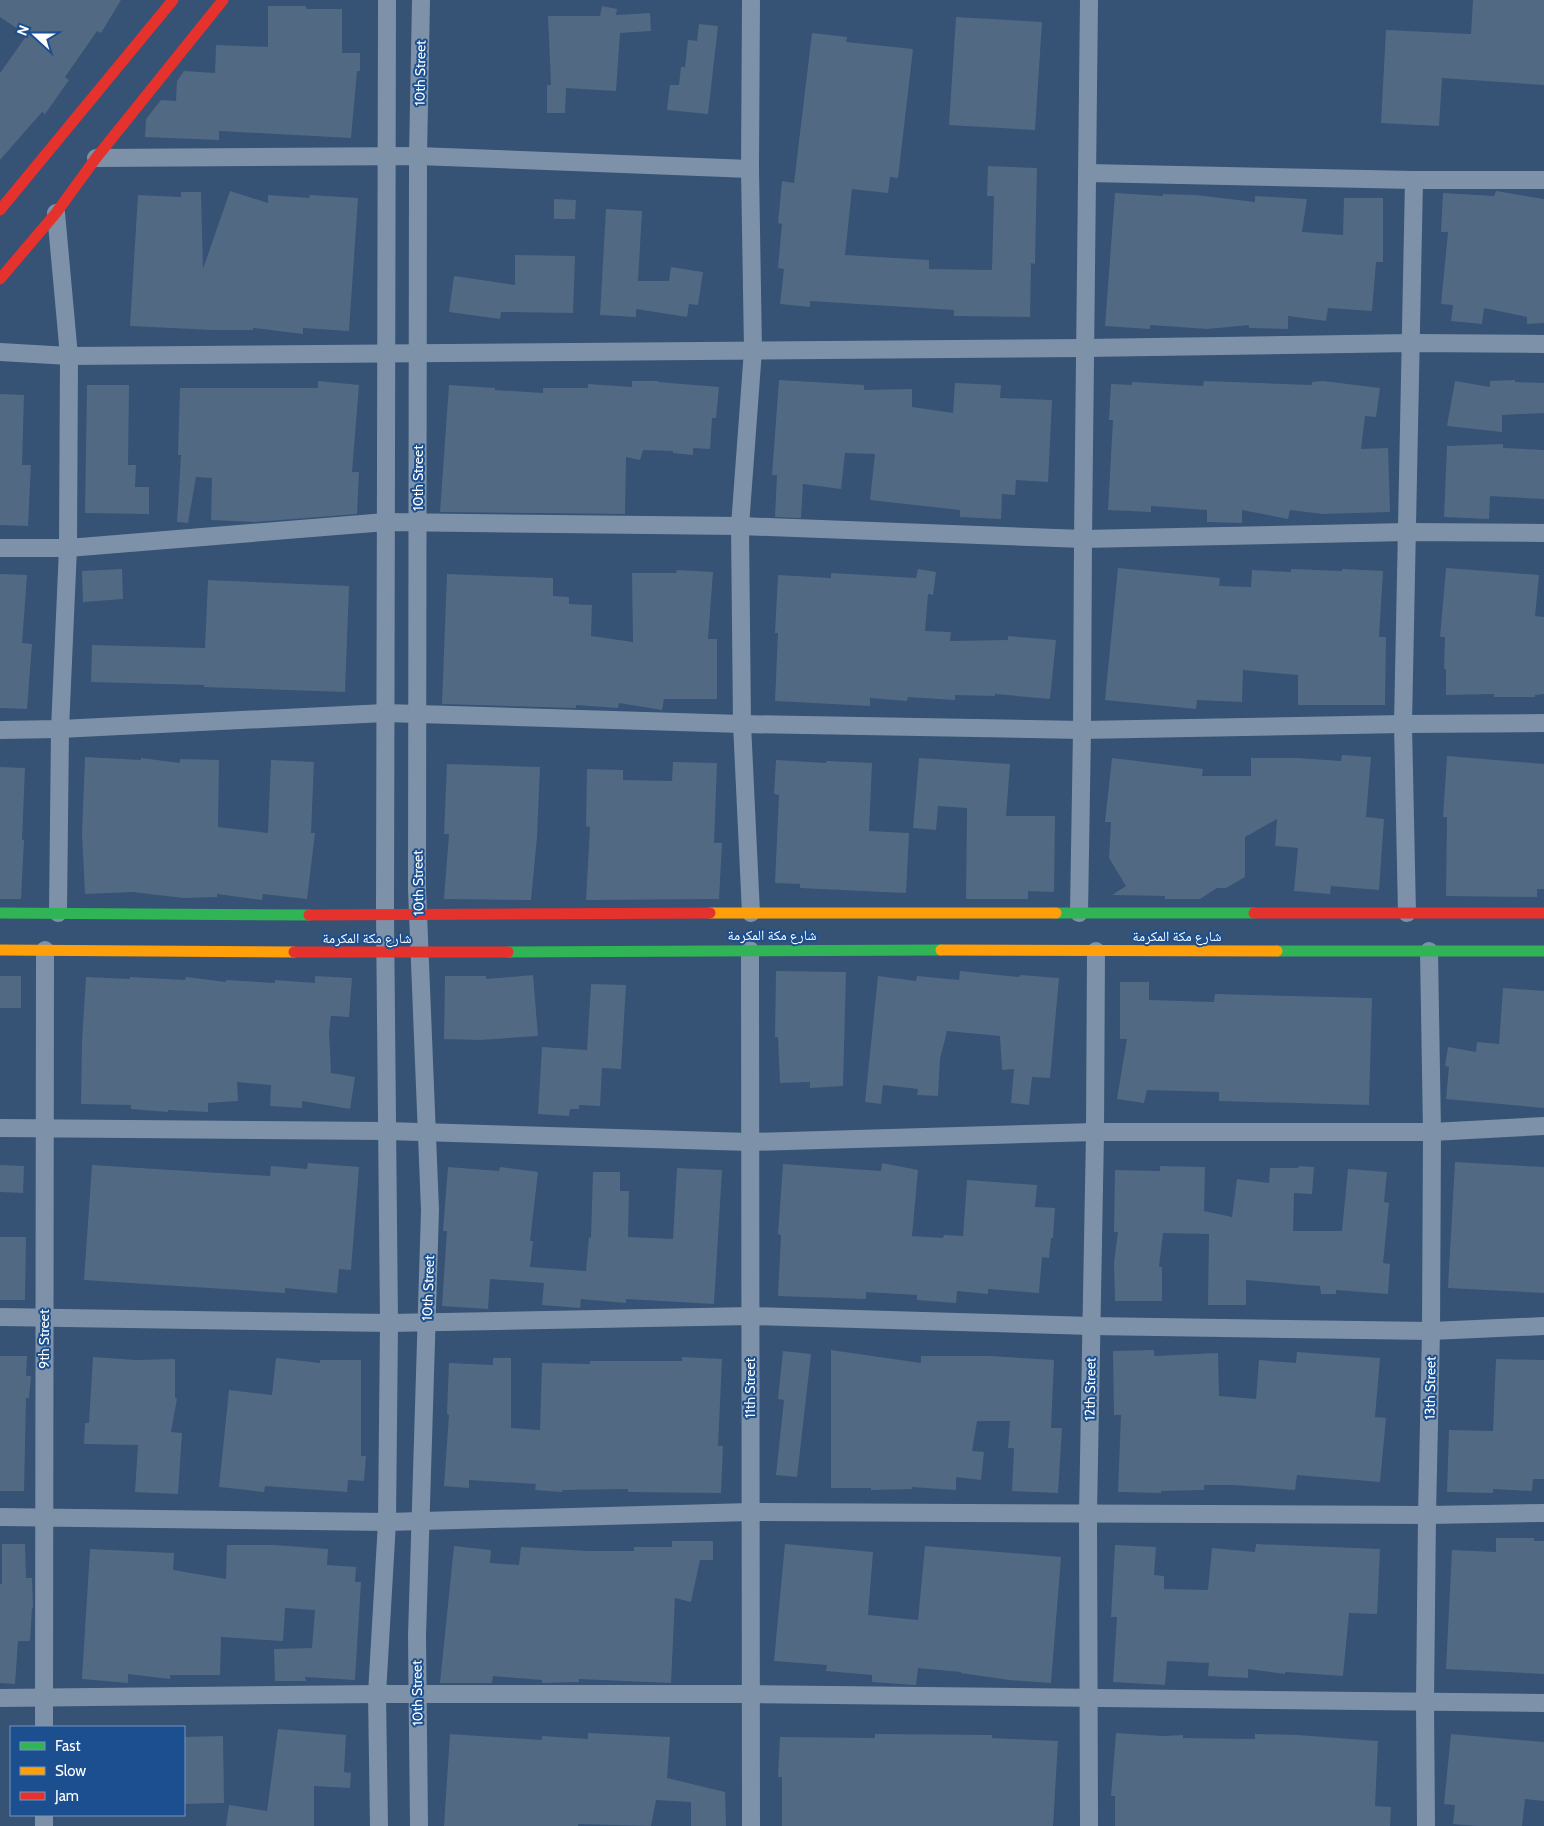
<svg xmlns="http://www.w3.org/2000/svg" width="1544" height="1826" font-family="Cabin,'Noto Naskh Arabic',sans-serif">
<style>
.building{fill:#526984}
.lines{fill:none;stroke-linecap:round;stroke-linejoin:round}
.street{stroke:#7d92a8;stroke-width:18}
.fast{stroke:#30b455;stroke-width:11}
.slow{stroke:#ff9f0a;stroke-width:11}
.jam{stroke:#e5322d;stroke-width:11}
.labels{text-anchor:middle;stroke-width:4;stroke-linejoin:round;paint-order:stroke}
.street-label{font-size:14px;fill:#fff;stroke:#1b4f8f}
</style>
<rect width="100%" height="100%" fill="#365274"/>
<!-- building -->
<g class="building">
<polygon points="0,0 121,0 101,33 97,31 65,77 69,80 45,114 42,112 0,160 0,73 27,35 0,17"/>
<polygon points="1473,0 1544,0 1544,85 1442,78 1439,126 1381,123 1386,30 1471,34"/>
<polygon points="268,6 306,6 306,9 342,9 342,53 360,53 360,71 357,71 351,138 219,131 219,140 145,137 146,119 161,100 176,101 177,81 184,71 215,73 216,45 268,47"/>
<polygon points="602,6 617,9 616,15 650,13 651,31 620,33 616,91 566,88 565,113 547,113 547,85 551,85 548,16 600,16"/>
<polygon points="956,17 1042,22 1035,130 949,125"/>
<polygon points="699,24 718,26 708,114 667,110 670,85 679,85 681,67 685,67 688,40 697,41"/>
<polygon points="812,33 847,37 846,42 913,49 898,178 890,177 888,193 852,189 845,255 929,260 929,269 992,270 994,196 987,196 988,166 1037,168 1035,264 1031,263 1030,317 954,316 954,310 810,301 810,307 780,304 784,269 778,268 782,224 778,223 782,181 794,183"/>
<polygon points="230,191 268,203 268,195 309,198 310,195 358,198 349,331 303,328 303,334 253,328 253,330 213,330 130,326 138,195 181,197 181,192 201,192 203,269"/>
<polygon points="1496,191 1544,199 1544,323 1527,324 1527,317 1484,308 1482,324 1451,321 1453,305 1441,304 1448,232 1441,232 1443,193 1494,196"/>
<polygon points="1115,193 1163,196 1163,194 1195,195 1255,202 1255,196 1307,199 1302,232 1343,235 1344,198 1383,198 1383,262 1376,262 1372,311 1328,308 1326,321 1288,316 1288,329 1249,328 1249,325 1207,329 1150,325 1150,329 1105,326"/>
<polygon points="554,199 576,200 575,219 554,219"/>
<polygon points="606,209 642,211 638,281 669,281 671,267 703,272 698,305 689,304 687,317 636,309 636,317 600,315"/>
<polygon points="515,255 575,256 573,313 501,312 500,319 449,312 454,276 515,285"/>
<polygon points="779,380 864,385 864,390 912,389 912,407 953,413 955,383 1001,385 1000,398 1052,400 1048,482 1016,480 1015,495 1002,494 1001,519 960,517 960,510 870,500 875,454 845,453 841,489 803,484 801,518 775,517 777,475 772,475"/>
<polygon points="1515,380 1515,382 1544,383 1544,413 1502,415 1502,432 1447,426 1455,381 1490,387 1490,381"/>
<polygon points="318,381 359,385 352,472 359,472 357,514 255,522 211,520 212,478 196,477 188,523 177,522 181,455 178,455 180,388 318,388"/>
<polygon points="632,381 658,381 658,382 719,387 716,418 712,418 710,449 693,448 693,455 673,453 673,451 643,450 640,460 626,457 625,514 440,512 449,385 495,388 495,390 543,393 543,388 588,388 588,384 632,387"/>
<polygon points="1204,381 1312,385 1312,382 1323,381 1380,388 1376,417 1365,416 1361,449 1388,448 1390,512 1323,514 1290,510 1288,519 1242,510 1242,523 1207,522 1207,510 1151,506 1151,512 1108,510 1113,420 1109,420 1111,384 1132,385 1132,382 1203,386"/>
<polygon points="87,385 129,385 128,465 136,465 135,487 149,487 149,514 85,513"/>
<polygon points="0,394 24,395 22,465 31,465 28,526 0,525"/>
<polygon points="1503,444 1503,448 1544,450 1544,499 1490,496 1489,519 1444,517 1447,446"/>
<polygon points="1118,568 1220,578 1219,586 1251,587 1252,570 1291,572 1291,569 1342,571 1342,569 1383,571 1379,637 1386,637 1385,705 1298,705 1298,675 1243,670 1242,702 1197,700 1196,709 1105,700"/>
<polygon points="1446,568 1539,575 1535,616 1544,617 1544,694 1535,695 1535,697 1494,697 1494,694 1446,695 1446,669 1444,669 1445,637 1440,637"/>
<polygon points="122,569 123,599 83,602 82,571"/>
<polygon points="918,569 936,572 933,595 928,594 925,631 951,632 950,641 1008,640 1008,636 1056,640 1050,699 995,694 995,696 955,695 955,700 908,697 907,701 870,698 870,706 775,701 778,633 775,633 778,575 831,578 831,573 916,578"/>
<polygon points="677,570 713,572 708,639 717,639 717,699 664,699 662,710 619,703 618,708 576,705 576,708 442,704 447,574 553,578 553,596 569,597 569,604 592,605 591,636 633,642 632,573 676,573"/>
<polygon points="0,574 27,575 22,643 32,644 27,709 0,708"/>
<polygon points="208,580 349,586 345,692 204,687 204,685 91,682 92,645 205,648"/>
<polygon points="1342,755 1371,757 1366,817 1384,819 1379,890 1331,886 1330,894 1294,891 1298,848 1275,846 1277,819 1245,837 1245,877 1226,888 1217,888 1200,899 1165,899 1165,896 1112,895 1126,886 1109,858 1111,822 1105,822 1112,758 1203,769 1202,776 1251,776 1251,758 1297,758 1341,761"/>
<polygon points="1447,756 1544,764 1544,889 1537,889 1537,897 1446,896 1447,817 1443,817"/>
<polygon points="85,757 141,760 141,758 180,763 180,759 219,760 218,827 268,833 271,760 314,762 311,833 315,833 307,899 263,894 262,900 217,894 217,897 183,898 133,892 85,894 82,833"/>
<polygon points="919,758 1010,764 1006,816 1055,816 1054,892 1028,891 1028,899 966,899 967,808 938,806 936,830 913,828"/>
<polygon points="776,760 826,763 827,761 872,763 869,831 909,833 906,893 800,888 800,884 775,883 779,795 774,794"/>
<polygon points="673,762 717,763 714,843 722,843 719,899 586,900 590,827 586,826 587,769 623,770 623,780 672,781"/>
<polygon points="447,764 540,767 537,837 531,900 444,899 449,834 444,834"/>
<polygon points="0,767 25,768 22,840 24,840 21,899 0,899"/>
<polygon points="776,971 846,972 843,1086 810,1088 810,1082 780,1083 778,1037 775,1037"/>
<polygon points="960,971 1019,977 1020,975 1059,978 1050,1078 1032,1077 1029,1105 1011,1103 1014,1069 1002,1070 1000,1036 947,1031 940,1059 938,1096 917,1095 918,1089 883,1085 881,1104 865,1102 878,976 916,981 917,976 959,980"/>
<polygon points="533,975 538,1036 480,1040 444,1039 445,976 486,976 486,979"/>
<rect x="0" y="976" width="21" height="32"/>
<polygon points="315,976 352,978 349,1017 331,1016 329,1032 331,1073 355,1077 350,1109 302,1101 302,1108 270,1106 271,1085 237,1082 238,1101 208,1103 208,1112 168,1110 168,1112 131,1109 131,1105 81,1104 82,1041 86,977 130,979 130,977 185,980 186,977 226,982 226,980 275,983 275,980 315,983"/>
<polygon points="1120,982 1149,982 1149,1000 1214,1002 1215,994 1372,998 1369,1105 1219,1101 1219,1092 1147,1090 1144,1103 1117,1099 1127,1039 1120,1039"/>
<polygon points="591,984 626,985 621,1069 602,1068 600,1106 579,1105 579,1109 570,1109 569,1116 538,1114 542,1047 587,1050"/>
<polygon points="1503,988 1544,991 1544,1108 1446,1099 1449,1067 1445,1066 1448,1047 1476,1052 1477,1042 1499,1044"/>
<polygon points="1455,1162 1544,1167 1544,1293 1448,1288"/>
<polygon points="308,1163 359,1167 351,1270 339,1269 337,1293 285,1288 285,1293 84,1280 92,1165 270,1176 271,1166 307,1169"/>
<polygon points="882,1163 918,1170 912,1236 943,1238 944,1235 963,1236 967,1180 1037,1185 1035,1207 1055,1208 1053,1238 1051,1238 1049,1258 1042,1257 1039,1293 988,1289 988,1294 957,1291 956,1303 917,1300 917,1295 866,1292 866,1299 778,1296 781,1235 778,1234 783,1164 881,1171"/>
<polygon points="0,1165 24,1166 23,1193 0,1192"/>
<polygon points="1160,1166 1205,1167 1204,1211 1232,1217 1237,1179 1269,1183 1270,1168 1298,1168 1299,1166 1314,1167 1312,1194 1294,1193 1293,1231 1342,1231 1348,1169 1387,1172 1384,1202 1389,1203 1383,1263 1390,1264 1388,1294 1336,1290 1336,1294 1321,1294 1320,1286 1303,1285 1246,1280 1246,1305 1208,1305 1209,1234 1163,1233 1159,1267 1162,1267 1162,1301 1115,1301 1114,1262 1118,1232 1114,1232 1115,1170 1160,1171"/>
<polygon points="448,1167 499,1171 500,1167 538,1172 530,1241 533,1241 530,1267 586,1271 589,1237 591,1238 593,1172 620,1172 620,1191 629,1191 628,1237 673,1239 677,1168 722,1170 714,1304 626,1299 626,1303 581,1299 580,1308 542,1305 544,1283 490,1279 488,1309 442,1306 447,1231 443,1231"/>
<polygon points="0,1237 26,1237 25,1300 0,1300"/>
<polygon points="831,1350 921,1363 921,1356 990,1356 1054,1360 1051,1428 1062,1428 1058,1493 1012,1491 1014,1448 1008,1448 1010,1421 977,1421 972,1451 984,1452 981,1480 956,1477 956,1490 912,1487 912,1489 871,1490 871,1488 831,1488"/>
<polygon points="1154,1350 1154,1356 1218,1353 1219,1396 1256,1399 1259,1360 1296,1363 1297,1352 1380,1358 1375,1417 1386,1418 1380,1482 1297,1475 1295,1490 1234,1485 1204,1485 1204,1490 1161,1491 1161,1493 1118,1492 1121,1415 1114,1415 1113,1351"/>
<polygon points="783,1351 811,1354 797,1477 776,1475 784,1400 778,1399"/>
<polygon points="0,1356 27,1356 26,1376 31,1376 29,1398 26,1398 24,1491 0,1491"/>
<polygon points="93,1357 136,1360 175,1359 175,1398 177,1398 171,1432 182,1433 178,1494 135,1492 138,1445 84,1444 85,1423 89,1423"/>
<polygon points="682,1357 722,1359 718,1446 723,1446 721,1493 628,1492 628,1489 562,1490 562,1492 535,1490 536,1484 469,1480 469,1488 444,1486 449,1415 447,1414 449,1363 493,1365 493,1358 511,1358 511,1428 540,1430 542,1363 590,1364 590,1361 682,1361"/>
<polygon points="276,1358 320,1363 320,1360 361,1360 361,1456 366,1456 364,1481 348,1480 347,1492 265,1486 264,1492 219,1487 229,1390 272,1395"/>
<polygon points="1496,1359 1544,1360 1544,1479 1533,1479 1532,1491 1493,1489 1493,1493 1447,1492 1449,1430 1493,1431"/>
<polygon points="1496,1538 1534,1538 1534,1541 1544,1541 1544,1674 1446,1669 1452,1550 1496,1552"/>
<polygon points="672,1541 713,1541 713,1560 700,1560 691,1602 675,1598 671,1683 579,1679 579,1682 542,1683 542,1680 493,1676 492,1683 440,1683 454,1546 491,1550 490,1563 519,1565 521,1547 588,1551 634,1551 634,1547 672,1547"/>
<polygon points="2,1544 25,1544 26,1578 32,1578 33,1608 32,1608 30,1641 18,1641 15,1684 0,1683 0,1584 2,1584"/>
<polygon points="785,1544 873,1552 868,1615 918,1620 925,1546 1061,1557 1051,1683 1009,1680 961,1673 961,1672 918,1668 916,1685 914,1685 872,1682 872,1675 826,1671 827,1665 774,1661"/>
<polygon points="1256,1544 1380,1549 1377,1614 1349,1613 1343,1676 1285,1672 1285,1674 1248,1669 1248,1678 1208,1676 1209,1663 1167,1661 1165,1685 1113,1682 1117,1617 1111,1617 1115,1545 1156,1547 1154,1575 1164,1576 1164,1589 1208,1590 1212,1548 1255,1552"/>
<polygon points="227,1545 275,1545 328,1549 327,1565 356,1567 355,1582 361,1582 355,1680 305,1677 306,1681 275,1681 274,1649 312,1648 315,1610 285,1608 283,1641 221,1637 220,1675 170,1675 170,1679 128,1674 128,1683 82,1679 90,1549 174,1553 173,1570 226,1579"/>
<polygon points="278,1729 346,1735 344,1772 351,1773 350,1788 314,1786 314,1826 226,1826 229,1805 267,1811"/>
<polygon points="588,1733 670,1737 667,1778 725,1792 726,1826 691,1826 691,1802 656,1800 651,1826 578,1824 578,1826 444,1826 450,1734 542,1740 542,1736 588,1739"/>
<polygon points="1116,1733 1162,1736 1183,1735 1183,1738 1255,1739 1255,1734 1298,1735 1378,1741 1375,1806 1391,1807 1390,1826 1115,1826 1115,1796 1111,1796"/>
<polygon points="875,1734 992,1735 992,1738 1058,1741 1053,1826 782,1826 782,1777 778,1777 780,1737 875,1738"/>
<polygon points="1451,1734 1544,1742 1544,1801 1525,1799 1522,1826 1478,1826 1453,1824 1455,1805 1444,1804"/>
<polygon points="223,1736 224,1803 184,1804 184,1737"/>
</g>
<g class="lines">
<!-- street -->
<g class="street">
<polyline points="96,158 418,156 750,169"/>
<polyline points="1088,173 1414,180 1544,180"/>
<polyline points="56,213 69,356 68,548 60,729 58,913"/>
<polyline points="0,352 69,356 1085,348 1411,343 1544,344"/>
<polyline points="0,548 68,548 386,522 740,526 1083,539 1407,532 1544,533"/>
<polyline points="0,730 60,729 385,713 742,724 1082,730 1403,724 1544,723"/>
<polyline points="751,913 742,724 740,526 753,350 750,169 751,0"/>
<polyline points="1079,913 1082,730 1083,539 1089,0"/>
<polyline points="1407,913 1403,724 1414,180"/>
<polyline points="750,950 751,1826"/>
<polyline points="0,1128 387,1131 750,1142 1095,1132 1432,1132 1544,1126"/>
<polyline points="0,1317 389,1323 750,1316 1091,1326 1431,1331 1544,1326"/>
<polyline points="0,1517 387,1522 750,1512 1427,1515 1544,1513"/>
<polyline points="0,1698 377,1694 750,1694 1544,1703"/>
<polyline points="44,1727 45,950"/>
<polyline points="44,1815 44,1826"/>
<polyline points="379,1826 377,1694 387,1522 389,1323 385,915 387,0"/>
<polyline points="419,1826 417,1636 430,1210 417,889 418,156 421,0"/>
<polyline points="1089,1826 1088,1514 1095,1132 1096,951"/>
<polyline points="1426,1826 1425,1701 1427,1515 1431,1331 1432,1132 1429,951"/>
</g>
<!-- fast -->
<g class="fast">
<polyline points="0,913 309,915"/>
<polyline points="1056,913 1254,913"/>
<polyline points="1277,951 1544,951"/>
<polyline points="508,952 941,950"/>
</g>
<!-- slow -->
<g class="slow">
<polyline points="710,913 1056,913"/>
<polyline points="0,950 294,952"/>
<polyline points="941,950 1277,951"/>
</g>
<!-- jam -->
<g class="jam">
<polyline points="0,210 173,0"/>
<polyline points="0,279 56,213 96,158 223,0"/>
<polyline points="1254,913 1544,913"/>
<polyline points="309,915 710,913"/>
<polyline points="294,952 508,952"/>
</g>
</g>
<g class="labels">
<!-- street labels -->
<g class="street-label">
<text transform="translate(420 73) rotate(-89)" y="5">10th Street</text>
<text transform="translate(418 478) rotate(-90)" y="5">10th Street</text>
<text transform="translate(418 883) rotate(-91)" y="5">10th Street</text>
<text x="772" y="940">شارع مكة المكرمة</text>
<text x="1177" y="941">شارع مكة المكرمة</text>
<text x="367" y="943">شارع مكة المكرمة</text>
<text transform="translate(428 1288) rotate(-88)" y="5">10th Street</text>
<text transform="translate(44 1339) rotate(-90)" y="5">9th Street</text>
<text transform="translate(750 1388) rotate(-90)" y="5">11th Street</text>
<text transform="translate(1430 1388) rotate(-89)" y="5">13th Street</text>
<text transform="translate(1090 1389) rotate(-89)" y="5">12th Street</text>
<text transform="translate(417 1693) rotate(-91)" y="5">10th Street</text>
</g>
</g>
<!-- legend -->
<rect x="10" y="1726" width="175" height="90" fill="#1b4f8f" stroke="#7695bc"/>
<rect x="20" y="1742" width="25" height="8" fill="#30b455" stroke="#7695bc"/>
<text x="55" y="1751" font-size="15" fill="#ffffff">Fast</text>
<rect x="20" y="1767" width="25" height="8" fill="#ff9f0a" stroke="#7695bc"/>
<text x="55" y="1776" font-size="15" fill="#ffffff">Slow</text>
<rect x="20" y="1792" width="25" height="8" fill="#e5322d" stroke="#7695bc"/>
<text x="55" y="1801" font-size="15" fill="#ffffff">Jam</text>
<!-- north arrow -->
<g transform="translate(35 35) rotate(291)" stroke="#1b4f8f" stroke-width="4" paint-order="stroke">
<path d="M0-4L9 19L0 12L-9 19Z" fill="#ffffff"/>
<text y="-8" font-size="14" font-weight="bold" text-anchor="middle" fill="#ffffff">N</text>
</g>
</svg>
